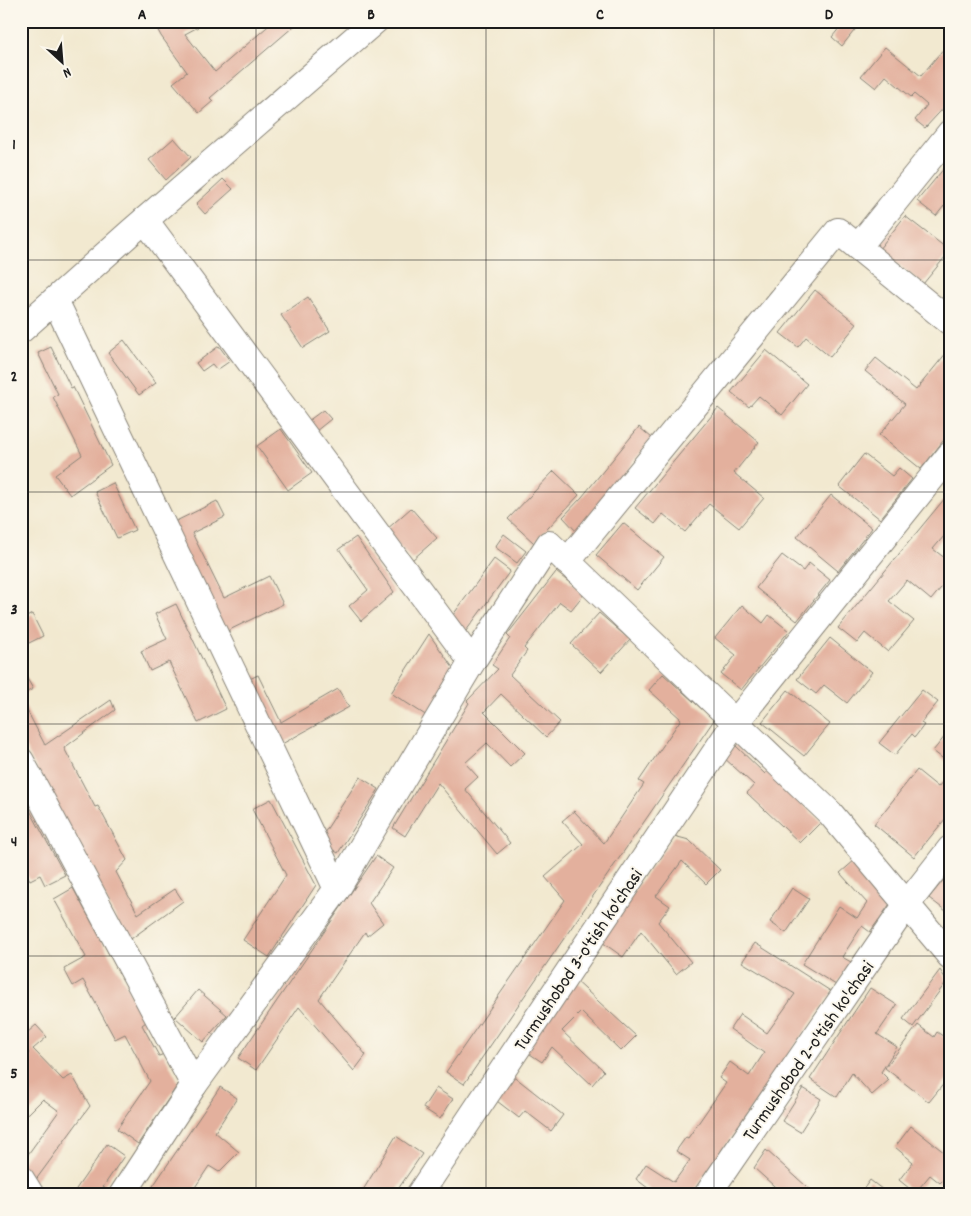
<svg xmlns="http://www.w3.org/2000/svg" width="971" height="1216" font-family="Dekko,sans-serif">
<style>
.building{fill:#e3b09d}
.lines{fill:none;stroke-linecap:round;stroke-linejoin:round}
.minor-casing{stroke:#878276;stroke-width:28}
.minor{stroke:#fff;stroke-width:26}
.grid{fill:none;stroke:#1c1c1c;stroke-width:1;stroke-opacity:0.55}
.labels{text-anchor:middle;stroke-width:4;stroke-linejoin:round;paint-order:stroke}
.street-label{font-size:19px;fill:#1c1c1c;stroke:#fbf7ec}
.neatline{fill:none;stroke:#1c1c1c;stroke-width:2}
.grid-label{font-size:16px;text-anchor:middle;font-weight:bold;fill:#1c1c1c}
</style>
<rect width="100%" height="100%" fill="#fbf7ec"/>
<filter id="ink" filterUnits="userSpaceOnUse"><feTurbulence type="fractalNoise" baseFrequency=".02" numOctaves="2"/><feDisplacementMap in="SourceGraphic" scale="10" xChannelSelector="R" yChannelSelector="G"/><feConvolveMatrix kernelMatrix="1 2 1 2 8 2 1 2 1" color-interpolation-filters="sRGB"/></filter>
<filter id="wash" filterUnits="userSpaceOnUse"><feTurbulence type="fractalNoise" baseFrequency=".0096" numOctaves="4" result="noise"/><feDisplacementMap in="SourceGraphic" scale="20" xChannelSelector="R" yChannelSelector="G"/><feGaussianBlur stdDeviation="1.12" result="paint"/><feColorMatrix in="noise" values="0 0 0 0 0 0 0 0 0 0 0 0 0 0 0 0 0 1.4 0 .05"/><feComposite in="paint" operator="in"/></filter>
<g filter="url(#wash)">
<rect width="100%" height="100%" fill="#f2e9d0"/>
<g id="blocks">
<!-- building -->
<g class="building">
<polygon points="153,21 195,21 198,27 185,34 215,72 274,21 300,21 210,98 213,101 199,113 173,83 187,72 161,36"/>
<polygon points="845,21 862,21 842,46 832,37"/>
<polygon points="950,41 950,101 925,128 915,120 927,105 914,94 911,97 886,76 876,88 861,76 885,47 921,76"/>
<polygon points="174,138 191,157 166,180 149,160"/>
<polygon points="950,161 950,211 944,206 936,216 917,201"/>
<polygon points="223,179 233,189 205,214 196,204"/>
<polygon points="905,216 950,251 923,284 879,249"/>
<polygon points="815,290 857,324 830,357 806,337 798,347 780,333"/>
<polygon points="308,297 330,331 303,348 281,315"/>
<polygon points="124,340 156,383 139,395 108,353"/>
<polygon points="219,346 230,361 217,370 212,364 202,371 196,363"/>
<polygon points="51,347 71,388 73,387 111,465 70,495 55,475 82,455 53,397 58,394 38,353"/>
<polygon points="766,350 807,384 782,415 759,396 749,407 731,392"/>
<polygon points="947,352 950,355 950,432 921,469 879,435 905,404 865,371 876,358 916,390"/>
<polygon points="718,408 759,442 734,473 764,498 739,528 709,504 685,532 663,514 655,524 635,508"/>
<polygon points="323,410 331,419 316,431 308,421"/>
<polygon points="639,427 652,438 577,532 563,517 582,497"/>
<polygon points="281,429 312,473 288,490 257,446"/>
<polygon points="864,454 892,476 899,468 912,479 880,519 839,486"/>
<polygon points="554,471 579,495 534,543 508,519"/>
<polygon points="113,483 135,530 117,538 95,492"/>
<polygon points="950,492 950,529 933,549 950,562 950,577 931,600 907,580 889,601 914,621 888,652 865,633 857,643 838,628"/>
<polygon points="831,495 872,528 838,571 797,537"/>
<polygon points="217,501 225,517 192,533 224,598 269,576 283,604 217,636 164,527"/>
<polygon points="411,508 437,538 412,560 386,530"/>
<polygon points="623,523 664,557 637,590 596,555"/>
<polygon points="504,534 526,551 517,563 495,547"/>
<polygon points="356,537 394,592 361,621 349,606 368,590 339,549"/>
<polygon points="782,555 803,571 809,563 830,580 797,621 756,588"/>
<polygon points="494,559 510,571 466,631 450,619"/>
<polygon points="556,572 584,594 571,610 560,602 524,648 527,651 510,675 560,722 546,737 501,694 484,712 525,753 510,767 487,743 465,763 478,777 465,789 510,843 497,854 438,783 405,836 393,828 469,703 467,701 498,669 492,665 510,638 507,635"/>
<polygon points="176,604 226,709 198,723 169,662 150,671 141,651 167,639 155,614"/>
<polygon points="742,605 763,623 769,615 789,631 741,690 721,674 736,655 715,638"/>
<polygon points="599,613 630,640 601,672 571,644"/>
<polygon points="32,614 43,636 21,647 21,620"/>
<polygon points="429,634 456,672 427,716 391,693"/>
<polygon points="830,638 872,672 847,703 824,685 816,694 797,679"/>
<polygon points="21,668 33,689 21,695"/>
<polygon points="663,674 714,720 464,1084 446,1072 565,900 545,877 583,844 562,821 574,811 604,843 644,784 639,781 681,719 649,690"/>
<polygon points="258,675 281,722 338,689 349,707 271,750 239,684"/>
<polygon points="788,690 830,724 804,756 762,722"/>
<polygon points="922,690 938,702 921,723 924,725 915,737 912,734 895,755 879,743"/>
<polygon points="21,699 45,745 111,700 115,710 64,748 95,807 98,806 127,860 116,872 138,914 175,889 183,901 128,941 21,739"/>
<polygon points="950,730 950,764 933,751"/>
<polygon points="735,745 765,774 767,771 821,822 800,843 747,793 754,785 723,757"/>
<polygon points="917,770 938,787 944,780 950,784 950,813 914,857 874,824"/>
<polygon points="360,777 379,789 338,853 319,841"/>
<polygon points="21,794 65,875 45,885 40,875 30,880 21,865"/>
<polygon points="271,799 316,885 269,957 243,940 286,875 252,809"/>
<polygon points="674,836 689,840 720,870 706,884 682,861 656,896 670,906 658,922 691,962 676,974 641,931 623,957 599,940"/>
<polygon points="376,856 393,868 369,903 383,923 367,936 365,932 319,999 366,1055 354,1071 299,1007 256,1070 238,1058"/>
<polygon points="855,860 892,901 870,932 862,926 842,957 851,962 836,985 802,964 839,906 857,918 867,903 840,873"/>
<polygon points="950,872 950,914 929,898"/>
<polygon points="73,888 146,1022 142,1025 159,1056 164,1054 179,1083 138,1144 117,1129 150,1081 125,1034 115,1039 83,980 73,986 64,969 86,957 54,899"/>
<polygon points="792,888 809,899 786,933 770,922"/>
<polygon points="755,943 832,992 691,1195 657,1195 636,1179 646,1164 674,1182 690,1160 676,1151 686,1137 688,1138 726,1083 719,1078 730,1062 749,1076 764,1053 730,1029 740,1014 767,1033 795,994 742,962"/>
<polygon points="940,970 947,981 913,1027 903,1019"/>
<polygon points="573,978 636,1036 621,1051 581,1012 562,1031 604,1071 592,1085 552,1047 542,1062 524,1050"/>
<polygon points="870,988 897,1005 877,1034 897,1047 881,1072 889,1080 872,1095 852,1073 837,1097 810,1079"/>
<polygon points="198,990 227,1015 203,1042 175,1017"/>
<polygon points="36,1025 47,1037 33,1049 63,1080 72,1075 90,1106 32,1185 21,1168 21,1164 59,1111 43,1099 28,1114 21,1106 21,1060 29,1053 21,1045 21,1038"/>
<polygon points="918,1025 934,1037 937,1032 950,1041 950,1076 929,1102 885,1068"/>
<polygon points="511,1074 563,1115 551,1131 525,1111 519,1118 493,1098"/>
<polygon points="220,1087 237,1098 215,1132 239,1152 219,1172 209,1166 190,1195 147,1195"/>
<polygon points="436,1088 453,1099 440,1119 423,1108"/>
<polygon points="803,1088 821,1099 800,1132 782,1121"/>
<polygon points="911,1126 950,1157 950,1183 944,1179 940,1183 930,1175 915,1193 899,1180 913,1162 895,1147"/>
<polygon points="396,1136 422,1154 394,1195 360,1195"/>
<polygon points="107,1144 124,1156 103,1187 106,1189 102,1195 72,1195"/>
<polygon points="766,1150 816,1195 784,1195 754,1168"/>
<polygon points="870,1180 887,1193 885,1195 859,1195"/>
</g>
</g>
</g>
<g filter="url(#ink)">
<use href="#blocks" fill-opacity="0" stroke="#878276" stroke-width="1"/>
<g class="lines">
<defs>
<g id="minor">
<polyline points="145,220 472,662"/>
<polyline points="858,247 950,133"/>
<polyline points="55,300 337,889"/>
<polyline points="21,330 131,232 375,21"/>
<polyline points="567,562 838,231 950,322"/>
<polyline points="21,761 194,1085"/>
<polyline points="21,1179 31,1195"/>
<polyline points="122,1195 194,1085 337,889 472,662 549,544 830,813 950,956"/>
<polyline points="419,1195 735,723 950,455"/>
<polyline points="707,1195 907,904 950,849"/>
</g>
</defs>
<!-- minor casing -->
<use href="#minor" class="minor-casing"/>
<!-- minor -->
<use href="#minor" class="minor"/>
</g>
</g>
<!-- grid -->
<path class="grid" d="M256 21V1195M486 21V1195M714 21V1195M21 260H950M21 492H950M21 724H950M21 956H950"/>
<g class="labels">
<!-- street labels -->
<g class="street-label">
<text transform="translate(577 959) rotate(-56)" y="7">Turmushobod 3-o'tish ko'chasi</text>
<text transform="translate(807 1050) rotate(-55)" y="7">Turmushobod 2-o'tish ko'chasi</text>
</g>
</g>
<!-- margin -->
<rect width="971" height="1216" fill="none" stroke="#fbf7ec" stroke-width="55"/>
<!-- north arrow -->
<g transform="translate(62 62) rotate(154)" stroke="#fbf7ec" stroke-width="4" paint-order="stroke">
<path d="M0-4L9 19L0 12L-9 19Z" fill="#1c1c1c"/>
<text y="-8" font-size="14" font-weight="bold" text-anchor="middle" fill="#1c1c1c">N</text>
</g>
<rect x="28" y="28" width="916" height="1160" class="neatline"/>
<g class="grid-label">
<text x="142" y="19">A</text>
<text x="371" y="19">B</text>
<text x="600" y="19">C</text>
<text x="829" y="19">D</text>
<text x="14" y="149">1</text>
<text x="14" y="381">2</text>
<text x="14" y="614">3</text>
<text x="14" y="846">4</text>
<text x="14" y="1078">5</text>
</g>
</svg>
